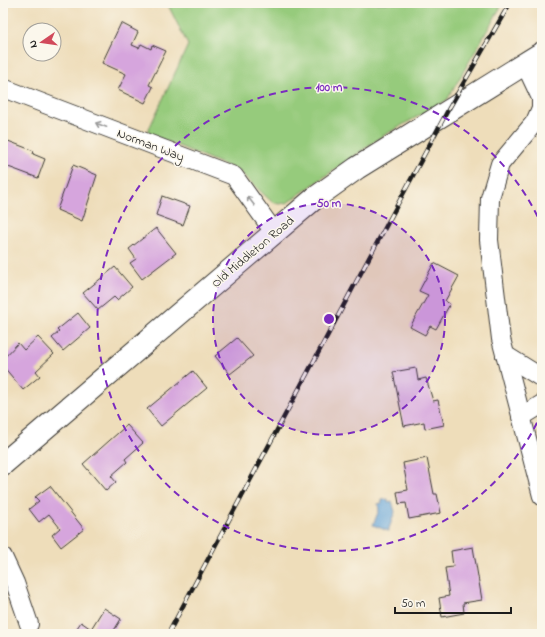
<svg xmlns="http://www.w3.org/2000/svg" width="545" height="637" font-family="'Indie Flower',sans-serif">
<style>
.green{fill:#96cb7c;stroke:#59744c}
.water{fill:#63a3d6;stroke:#406079}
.building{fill:#d6a5dd}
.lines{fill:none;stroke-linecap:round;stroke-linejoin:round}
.minor-casing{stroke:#3c3934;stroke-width:20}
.tertiary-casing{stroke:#3c3934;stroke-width:24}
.minor{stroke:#fff;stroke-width:18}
.tertiary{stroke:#fff;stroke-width:22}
.rail-casing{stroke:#1c1c1c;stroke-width:4.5}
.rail{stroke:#fbf7ec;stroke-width:3;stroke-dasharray:9;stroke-linecap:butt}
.oneway{stroke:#999}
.ring{fill:none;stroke:#7b2cbf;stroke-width:2;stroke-dasharray:7 5}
.labels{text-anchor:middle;stroke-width:3;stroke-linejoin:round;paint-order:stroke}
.street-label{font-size:13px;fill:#1c1c1c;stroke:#fbf7ec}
.centre{fill:#7b2cbf;stroke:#fbf7ec;stroke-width:2}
.ring-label{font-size:12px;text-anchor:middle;font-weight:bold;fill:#7b2cbf;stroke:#fbf7ec;stroke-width:3;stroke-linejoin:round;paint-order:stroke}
</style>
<rect width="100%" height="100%" fill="#fbf7ec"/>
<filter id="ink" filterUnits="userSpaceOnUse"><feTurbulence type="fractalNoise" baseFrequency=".025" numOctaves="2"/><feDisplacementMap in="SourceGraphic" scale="8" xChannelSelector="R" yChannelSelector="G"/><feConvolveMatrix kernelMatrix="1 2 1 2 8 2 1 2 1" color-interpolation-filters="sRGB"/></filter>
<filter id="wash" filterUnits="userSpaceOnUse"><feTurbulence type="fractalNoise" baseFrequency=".012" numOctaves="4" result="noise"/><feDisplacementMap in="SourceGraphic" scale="16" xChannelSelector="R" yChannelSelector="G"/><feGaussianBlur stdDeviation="0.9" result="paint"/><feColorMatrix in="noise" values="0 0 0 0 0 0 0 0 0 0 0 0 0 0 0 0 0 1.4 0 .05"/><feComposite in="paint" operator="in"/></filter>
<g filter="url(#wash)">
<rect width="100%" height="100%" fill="#eeddba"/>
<!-- green -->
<polygon class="green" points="167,3 503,3 447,100 381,137 287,203 279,204 272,202 239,171 147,133 188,45"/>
<!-- water -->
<polygon class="water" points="388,499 388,502 392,501 395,512 388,531 373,525 379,510 378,504 382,503 382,500"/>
<g id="blocks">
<!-- building -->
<g class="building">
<polygon points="121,23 138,32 132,45 139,48 141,44 151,49 152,45 166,51 149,85 153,87 145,103 118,90 126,74 102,63"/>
<polygon points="3,139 34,151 33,154 45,159 38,178 3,165"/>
<polygon points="73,165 97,175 82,221 57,210"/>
<polygon points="162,196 190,206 183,225 156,215"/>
<polygon points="156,228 176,253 142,279 130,263 136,259 129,249"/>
<polygon points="434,263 459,276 445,301 450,304 436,329 430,326 425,335 410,327 428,295 419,291"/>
<polygon points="115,267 132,287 117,300 114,297 98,310 83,293"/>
<polygon points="78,313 90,328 63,351 52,338 59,332 57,330"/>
<polygon points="38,337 54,354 36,371 40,376 23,390 3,366 3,359 18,343 24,350"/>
<polygon points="237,338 253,356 230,374 215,356"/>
<polygon points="416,368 418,380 426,378 433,401 438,400 444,425 425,429 424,422 404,426 393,372"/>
<polygon points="193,371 207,388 161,426 147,409"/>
<polygon points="127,425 143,443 125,459 127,462 111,476 116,482 106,491 83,464"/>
<polygon points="427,458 434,494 437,494 441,513 409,519 406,503 399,504 397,492 408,490 403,463"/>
<polygon points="50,486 84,529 61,547 52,535 60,528 49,514 39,522 29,509 39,501 35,497"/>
<polygon points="473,547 482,600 463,603 464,613 442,617 439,598 449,596 445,568 453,567 451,551"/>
<polygon points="104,608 121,619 113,632 116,634 73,634 81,622 91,629"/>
</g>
</g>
</g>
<g filter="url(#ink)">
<use href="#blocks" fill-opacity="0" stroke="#3c3934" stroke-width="1"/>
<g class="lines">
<defs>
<g id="minor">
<polyline points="525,64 541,98 541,108 535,122 500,164 490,198 489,240 501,339 542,496"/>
<polyline points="3,88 234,176 274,232"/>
<polyline points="505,355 542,378"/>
<polyline points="521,417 542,404"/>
<polyline points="3,557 15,583 29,624"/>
</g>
<polyline id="tertiary" points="3,464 315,198 357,168 542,53"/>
</defs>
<!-- minor casing -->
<use href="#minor" class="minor-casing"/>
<!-- tertiary casing -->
<use href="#tertiary" class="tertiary-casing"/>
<!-- minor -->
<use href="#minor" class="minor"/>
<!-- tertiary -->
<use href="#tertiary" class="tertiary"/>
<defs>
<polyline id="rail" points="168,634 448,110 510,3"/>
</defs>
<!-- rail casing -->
<use href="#rail" class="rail-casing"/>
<!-- rail -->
<use href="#rail" class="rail"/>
</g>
<!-- one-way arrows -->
<defs><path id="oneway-shaft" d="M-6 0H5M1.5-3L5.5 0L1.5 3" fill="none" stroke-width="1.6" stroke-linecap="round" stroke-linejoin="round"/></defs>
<g class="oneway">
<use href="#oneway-shaft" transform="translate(101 125) rotate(-159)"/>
<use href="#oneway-shaft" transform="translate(251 201) rotate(-127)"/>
</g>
</g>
<!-- distance rings -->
<circle cx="329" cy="319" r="116" fill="#7b2cbf" fill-opacity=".12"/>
<g class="ring">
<circle cx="329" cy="319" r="116"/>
<path d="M542 412A232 232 0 1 1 542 226"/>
</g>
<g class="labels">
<!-- street labels -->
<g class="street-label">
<text transform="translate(151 144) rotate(21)" y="5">Norman Way</text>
<text transform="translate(252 251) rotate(-40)" y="5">Old Middleton Road</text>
</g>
</g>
<circle cx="329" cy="319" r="6" class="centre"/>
<g class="ring-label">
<text x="329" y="91">100 m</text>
<text x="329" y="207">50 m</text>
</g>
<!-- margin -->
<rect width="545" height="637" fill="none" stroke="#fbf7ec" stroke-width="16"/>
<!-- north arrow -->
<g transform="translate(42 42) rotate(257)"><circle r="19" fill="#fbf7ec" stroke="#a29f99"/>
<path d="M0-3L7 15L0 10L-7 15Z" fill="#d1495b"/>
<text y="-6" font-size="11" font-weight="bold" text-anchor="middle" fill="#1c1c1c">N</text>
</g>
<!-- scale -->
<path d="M395 607v6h116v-6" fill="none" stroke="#1c1c1c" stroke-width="2"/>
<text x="401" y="607" font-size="12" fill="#1c1c1c" stroke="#fbf7ec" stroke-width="3" paint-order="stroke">50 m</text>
</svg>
